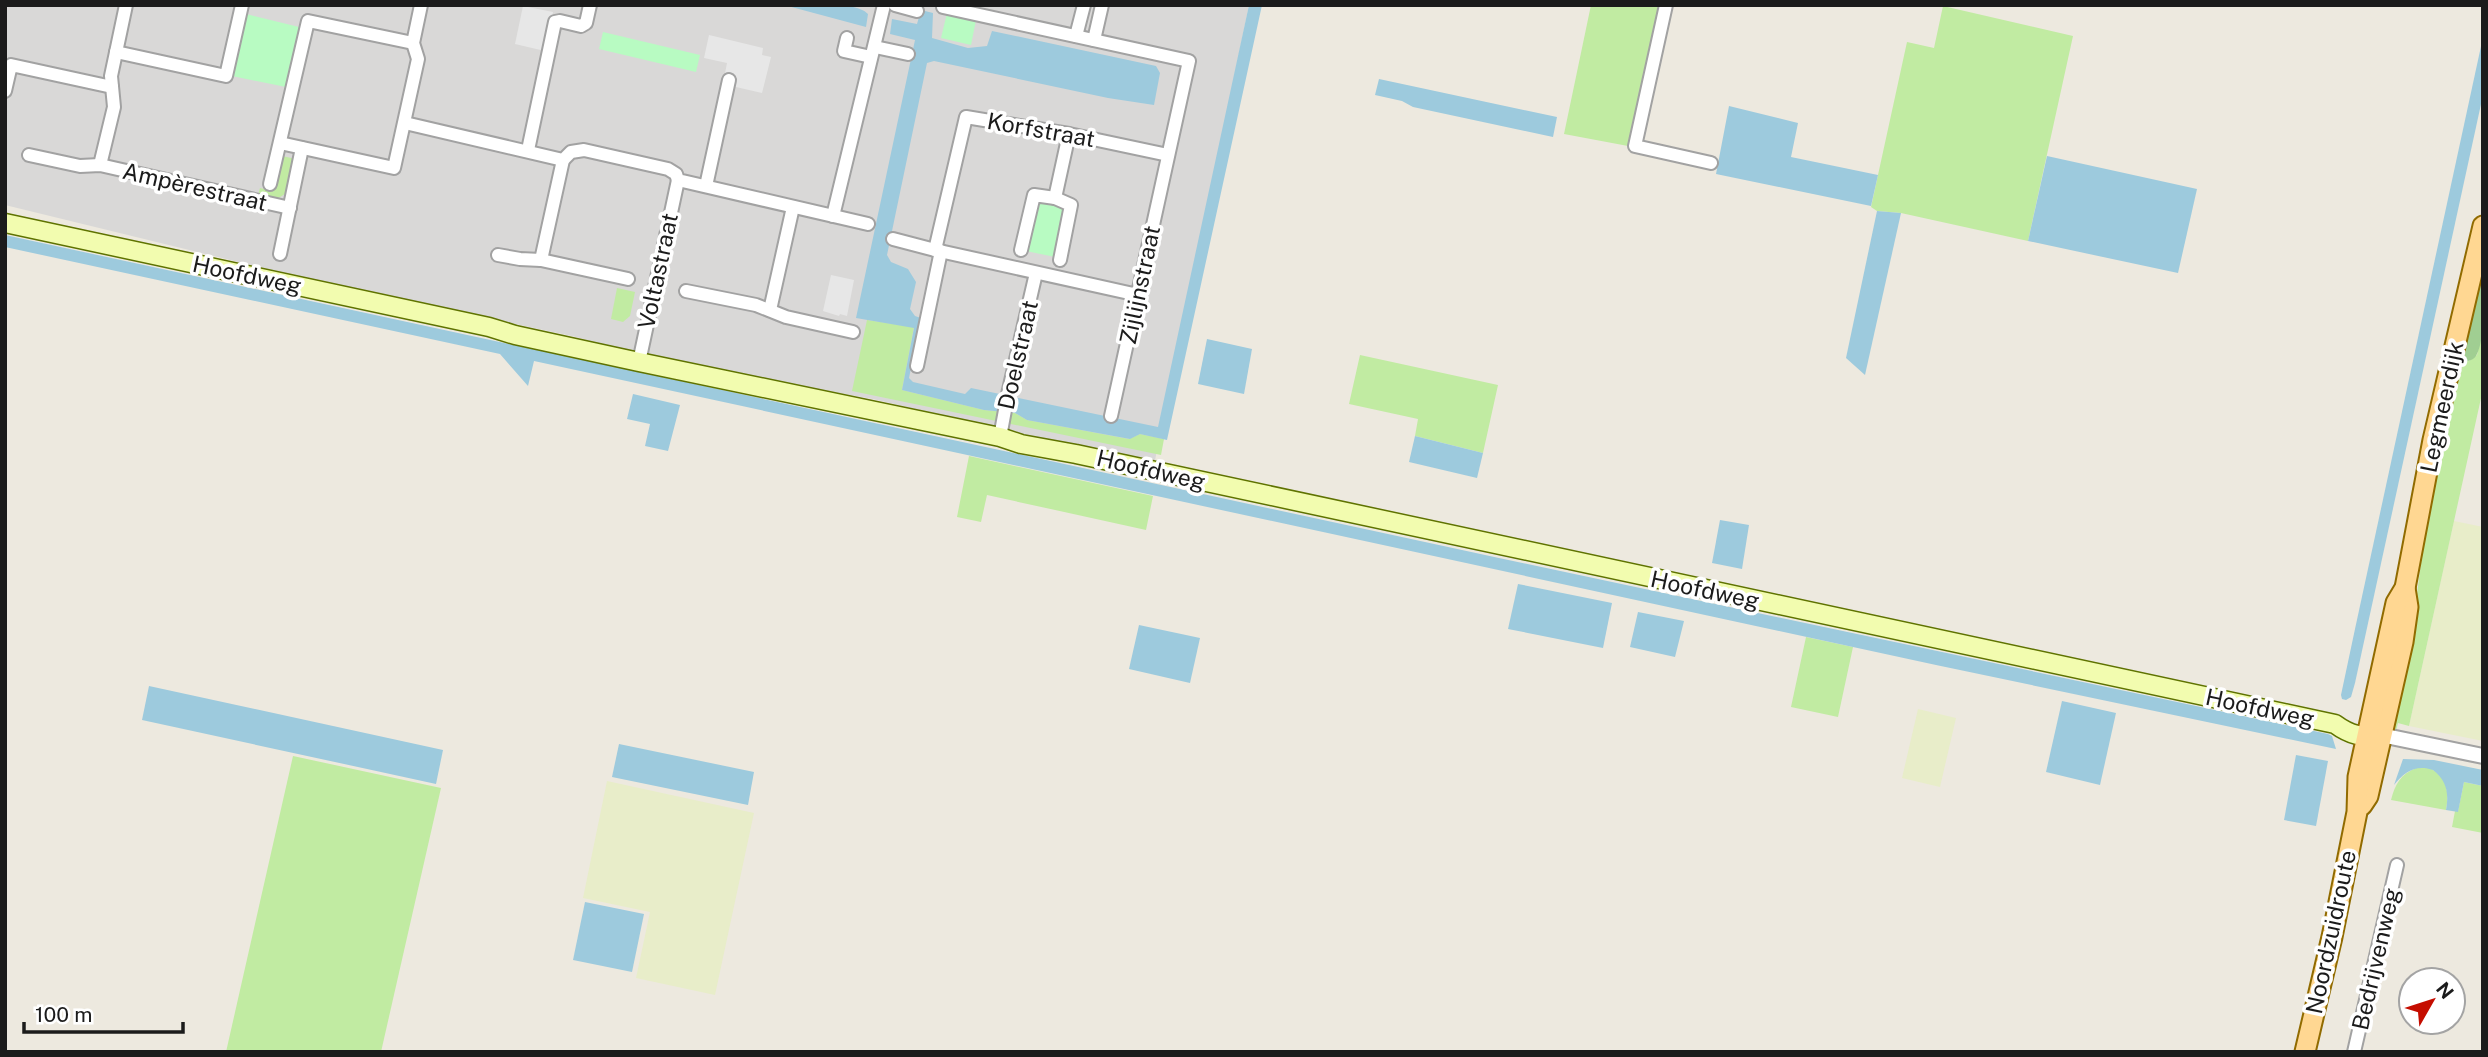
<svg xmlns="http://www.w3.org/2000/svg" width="2488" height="1057" font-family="'Public Sans',sans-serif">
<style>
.residential{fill:#d9d8d7}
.farmland{fill:#e8edc9}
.grass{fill:#c1eba2}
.forest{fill:#a0ce92}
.park{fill:#b8fbc2}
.parking{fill:#e7e7e7}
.water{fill:#9dcadd}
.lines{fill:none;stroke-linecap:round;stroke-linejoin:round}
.minor-casing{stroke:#a2a2a2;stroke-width:16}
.tertiary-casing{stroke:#a2a2a2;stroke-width:18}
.secondary-casing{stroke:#5f7300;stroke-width:21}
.primary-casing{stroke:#916b00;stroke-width:23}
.minor{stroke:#fff;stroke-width:12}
.tertiary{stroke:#fff;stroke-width:14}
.secondary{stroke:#f2fcaf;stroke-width:18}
.primary{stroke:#ffd792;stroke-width:19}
.labels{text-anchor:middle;stroke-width:7;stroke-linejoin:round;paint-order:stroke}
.street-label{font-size:23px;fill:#1b1b1b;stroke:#fff}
</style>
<rect width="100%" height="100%" fill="#ede9df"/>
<!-- residential -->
<polygon class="residential" points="5,5 17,7 1249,5 1154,465 873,399 688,367 572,336 353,290 5,205"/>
<!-- farmland -->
<g class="farmland">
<polygon points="2454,521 2483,527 2483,741 2409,726"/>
<polygon points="1918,709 1956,718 1940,787 1902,778"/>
<polygon points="607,781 754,813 715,995 636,978 650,912 583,898"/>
</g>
<!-- grass -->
<g class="grass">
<polygon points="1591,5 1659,5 1628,146 1564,134"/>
<polygon points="1943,6 2073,36 2028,241 1901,213 1877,211 1871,207 1907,42 1934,48"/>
<polygon points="282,156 296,159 288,192 277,199 258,195 260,188 271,191 275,186"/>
<polygon points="617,288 635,292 630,316 623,322 611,319"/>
<polygon points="867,320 914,327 902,390 984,410 1015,413 1027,420 1129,439 1140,434 1164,439 1161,455 852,391"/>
<polygon points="2483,327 2483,389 2409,726 2398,723 2396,731 2391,729 2413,626 2431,483 2456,362 2469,361 2477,355"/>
<polygon points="1360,355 1498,385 1483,453 1415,436 1418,419 1349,404"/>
<polygon points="969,456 1153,496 1146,530 987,495 981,522 957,517"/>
<polygon points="1806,637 1853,647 1838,717 1791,707"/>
<polygon points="293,756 441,788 381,1052 226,1052"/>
<path d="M2416 768H2430C2448 778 2449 792 2446 810L2391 800C2395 784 2401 774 2416 768Z"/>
<polygon points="2464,782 2483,786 2483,833 2452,827 2455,811 2458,811"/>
</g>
<!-- forest -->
<path class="forest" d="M2483 242C2483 266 2488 337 2476 356 2472 362 2463 362 2456 362Z"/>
<!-- park -->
<g class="park">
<polygon points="947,13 976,20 971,45 941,38"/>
<polygon points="246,14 299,27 286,87 232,76"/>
<polygon points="603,32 700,55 696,72 599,49"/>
<polygon points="1037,201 1065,207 1055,257 1026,251"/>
</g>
<!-- parking -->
<g class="parking">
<polygon points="523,6 553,12 545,51 515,44"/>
<polygon points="709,35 763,48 762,55 771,57 762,93 723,84 727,63 704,58"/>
<polygon points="831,275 854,280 847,316 840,314 839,316 823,311"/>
</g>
<!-- water -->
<g class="water">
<path d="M784 5C804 5 856 0 868 14L866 27Z"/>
<polygon points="1249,5 1262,5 1167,440 1140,434 1130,439 1027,420 1015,413 984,410 902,390 914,328 856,318 915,40 890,34 892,19 917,24 921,10 933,13 932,38 968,48 987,46 992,31 1156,66 1160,73 1154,105 1108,98 934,61 927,63 887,255 891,262 908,269 916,282 910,309 915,316 921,318 909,378 913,382 965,394 971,388 1158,427"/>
<polygon points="2483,37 2483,95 2355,683 2351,697 2346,700 2342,699 2341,695 2355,629"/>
<polygon points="1379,79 1557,117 1553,137 1413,107 1402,101 1375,95"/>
<polygon points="1729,106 1798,123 1791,157 1878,175 1871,206 1716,174"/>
<polygon points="2047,156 2197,189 2178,273 2028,241"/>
<polygon points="1877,211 1901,213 1865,375 1846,358"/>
<polygon points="5,235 1499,558 2328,734 2332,736 2336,749 1936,665 534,361 528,386 500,354 5,247"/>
<polygon points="1207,339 1252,349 1244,394 1198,384"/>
<polygon points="633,394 680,405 668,451 645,446 650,424 627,419"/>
<polygon points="1415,436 1483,453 1477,478 1409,462"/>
<polygon points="1720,520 1749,525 1742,569 1712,563"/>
<polygon points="1518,584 1612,603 1603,648 1508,629"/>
<polygon points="1638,612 1684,621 1675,657 1630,647"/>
<polygon points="1139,625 1200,638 1190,683 1129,669"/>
<polygon points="149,686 443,750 436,784 142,720"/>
<polygon points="2062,701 2116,713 2100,785 2046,772"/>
<polygon points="619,744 754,772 748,805 612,777"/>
<polygon points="2296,755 2328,761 2316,826 2284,820"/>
<path d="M2403 759 2434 760 2483 770V786L2464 782 2458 812 2446 810C2449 793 2447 781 2433 770 2416 764 2404 772 2394 785Z"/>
<polygon points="585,902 644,914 632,972 573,960"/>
</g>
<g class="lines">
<defs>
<g id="minor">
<polyline points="895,5 917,11"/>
<polyline points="1666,5 1635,146 1711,163"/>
<polyline points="943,7 1189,61 1111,416"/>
<polyline points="1076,36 1084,5"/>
<polyline points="847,38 844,51 871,57"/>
<polyline points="1094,40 1102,5"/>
<polyline points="875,47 908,54"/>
<polyline points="116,52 226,76 242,5"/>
<polyline points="5,91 11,65 112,87"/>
<polyline points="405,123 563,160 571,152 584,150 668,169 676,174 678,180 868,224"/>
<polyline points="280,143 394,168 418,59 413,43 421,5"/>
<polyline points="528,150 555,22 560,21 581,26 586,23 590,5"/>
<polyline points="29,155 80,166 100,165 290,208"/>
<polyline points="100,165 114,107 111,76 126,5"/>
<polyline points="270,184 308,21 413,43"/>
<polyline points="706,186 729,80"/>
<polyline points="1055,198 1069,134"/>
<polyline points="833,216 884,5"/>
<polyline points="893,239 935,250 966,117 1069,134 1168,155"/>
<polyline points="935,250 1138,295"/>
<polyline points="1021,250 1034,195 1055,198 1071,205 1060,260"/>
<polyline points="280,254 302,148"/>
<polyline points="498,255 520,259 541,260 628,279"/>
<polyline points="541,260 563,160"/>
<polyline points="686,291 756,305 786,317 853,332"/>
<polyline points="770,310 793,207"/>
<polyline points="639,362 678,180"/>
<polyline points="917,366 941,251"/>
<polyline points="1000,437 1008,394 1036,273"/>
<polyline points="2354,1052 2397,865"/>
</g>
<polyline id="tertiary" points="2381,735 2483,756"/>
<path id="secondary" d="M5 223 489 327 515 335 639 362 1000 437 1021 444 1076 454 2335 724C2350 735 2362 738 2381 735"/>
<g id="primary">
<polyline points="2362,805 2368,796 2403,642 2408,607 2405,588"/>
<polyline points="2305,1052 2332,937 2357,812 2358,777 2396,603 2405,588 2433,440 2483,226"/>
</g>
</defs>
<!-- minor casing -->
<use href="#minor" class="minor-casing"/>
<!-- tertiary casing -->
<use href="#tertiary" class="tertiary-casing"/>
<!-- secondary casing -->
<use href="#secondary" class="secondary-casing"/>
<!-- primary casing -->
<use href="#primary" class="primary-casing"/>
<!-- minor -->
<use href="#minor" class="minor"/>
<!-- tertiary -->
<use href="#tertiary" class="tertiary"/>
<!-- secondary -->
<use href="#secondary" class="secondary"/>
<!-- primary -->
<use href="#primary" class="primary"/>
</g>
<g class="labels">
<!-- street labels -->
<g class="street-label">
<text transform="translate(1041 130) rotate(10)" y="8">Korfstraat</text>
<text transform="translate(195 187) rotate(13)" y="8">Ampèrestraat</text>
<text transform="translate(658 271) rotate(-78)" y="8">Voltastraat</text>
<text transform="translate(247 275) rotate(12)" y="8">Hoofdweg</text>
<text transform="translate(1140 285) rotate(-78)" y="8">Zijlijnstraat</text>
<text transform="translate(1018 355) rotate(-77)" y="8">Doelstraat</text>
<text transform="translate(2442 407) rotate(-78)" y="8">Legmeerdijk</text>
<text transform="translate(1151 470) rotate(13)" y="8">Hoofdweg</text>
<text transform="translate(1705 590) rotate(12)" y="8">Hoofdweg</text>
<text transform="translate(2260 708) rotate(12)" y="8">Hoofdweg</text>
<text transform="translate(2331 932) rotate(-78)" y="8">Noordzuidroute</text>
<text transform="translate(2376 959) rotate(-77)" y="8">Bedrijvenweg</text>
</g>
</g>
<!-- border -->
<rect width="2488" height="1057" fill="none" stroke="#1b1b1b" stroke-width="14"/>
<!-- north arrow -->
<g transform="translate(2432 1001) rotate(51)"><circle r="33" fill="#ffffff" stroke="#a4a4a4" stroke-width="2"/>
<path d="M0-5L12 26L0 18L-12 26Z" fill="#c50d00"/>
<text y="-10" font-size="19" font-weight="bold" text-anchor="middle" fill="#1b1b1b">N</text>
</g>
<!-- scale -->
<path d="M24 1022v10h159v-10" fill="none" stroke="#1b1b1b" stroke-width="3.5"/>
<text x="35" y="1022" font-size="21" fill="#1b1b1b" stroke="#ffffff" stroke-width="5" paint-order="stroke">100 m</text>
</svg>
